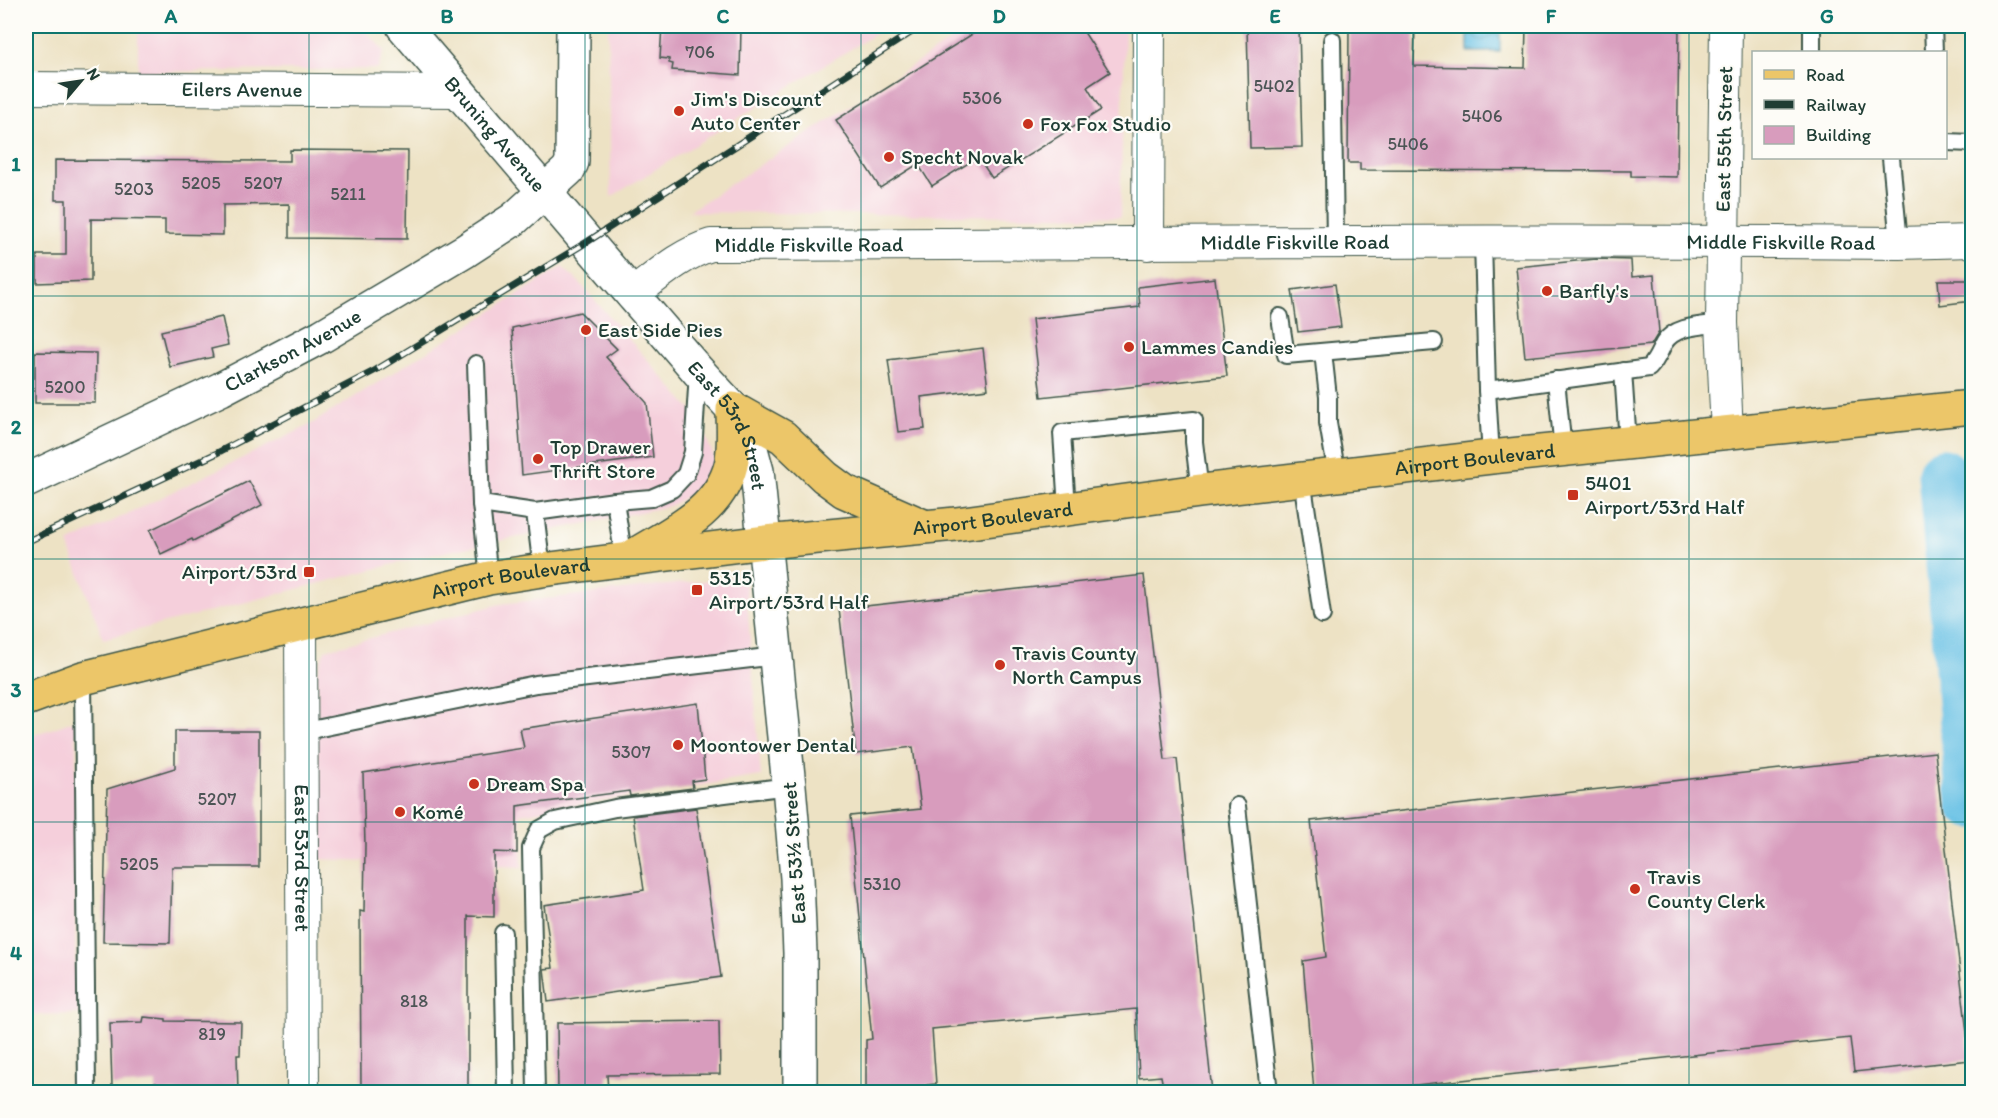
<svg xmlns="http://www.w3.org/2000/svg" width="1998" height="1118" font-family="Itim,sans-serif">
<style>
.built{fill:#f5cfdb}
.water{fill:url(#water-waves);stroke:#437f8c;stroke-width:1.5}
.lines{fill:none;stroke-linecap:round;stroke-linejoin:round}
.river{stroke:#67c1e5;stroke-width:51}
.building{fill:#d89cbd}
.service-casing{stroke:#3e564a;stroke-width:20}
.minor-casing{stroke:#3e564a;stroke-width:34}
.tertiary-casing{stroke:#3e564a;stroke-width:36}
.primary-casing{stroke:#3e564a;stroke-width:36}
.service{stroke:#fff;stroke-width:16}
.minor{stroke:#fff;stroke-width:32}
.tertiary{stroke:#fff;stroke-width:33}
.primary{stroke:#ecc669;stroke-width:33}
.rail-casing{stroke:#1f3d34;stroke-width:7}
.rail{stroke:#fdfcf7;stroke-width:4.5;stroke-dasharray:14;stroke-linecap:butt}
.grid{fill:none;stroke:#0f766e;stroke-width:1.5;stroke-opacity:0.55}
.poi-dot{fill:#c8321e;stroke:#fdfcf7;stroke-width:2}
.labels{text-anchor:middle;stroke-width:4.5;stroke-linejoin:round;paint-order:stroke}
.number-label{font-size:18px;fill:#4d5556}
.street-label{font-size:21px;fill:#1f3d34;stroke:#fdfcf7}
.poi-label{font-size:21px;fill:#1f3d34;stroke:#fdfcf7;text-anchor:start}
.neatline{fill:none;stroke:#0f766e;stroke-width:2}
.grid-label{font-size:20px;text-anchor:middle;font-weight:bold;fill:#0f766e}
</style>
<defs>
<pattern id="water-waves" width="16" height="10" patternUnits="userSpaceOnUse" patternTransform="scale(1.5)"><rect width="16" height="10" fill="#67c1e5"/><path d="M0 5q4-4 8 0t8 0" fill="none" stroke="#549eba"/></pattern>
</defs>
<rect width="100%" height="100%" fill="#fdfcf7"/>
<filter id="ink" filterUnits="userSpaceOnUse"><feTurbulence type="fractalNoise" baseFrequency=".0167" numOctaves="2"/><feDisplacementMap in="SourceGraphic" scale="12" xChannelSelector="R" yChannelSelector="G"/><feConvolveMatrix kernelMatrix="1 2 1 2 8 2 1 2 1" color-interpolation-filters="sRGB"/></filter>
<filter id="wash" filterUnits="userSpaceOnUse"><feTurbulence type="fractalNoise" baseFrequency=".008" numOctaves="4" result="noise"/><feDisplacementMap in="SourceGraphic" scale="24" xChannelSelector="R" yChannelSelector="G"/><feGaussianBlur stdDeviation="1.35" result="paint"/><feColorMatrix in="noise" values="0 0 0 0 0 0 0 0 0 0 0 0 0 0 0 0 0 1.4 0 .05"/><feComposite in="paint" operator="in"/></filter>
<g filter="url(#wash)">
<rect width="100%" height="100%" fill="#ede2c4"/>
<!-- built -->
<g class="built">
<polygon points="138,26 362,26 384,51 378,69 138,72"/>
<polygon points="608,26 888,26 611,197"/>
<polygon points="973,26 1125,26 1120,217 688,212"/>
<polygon points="562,267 578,281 697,416 715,459 702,487 670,506 421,557 103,639 68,543 308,426"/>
<polygon points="745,576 761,776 520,814 522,867 318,859 317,672 325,650 500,604"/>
<polygon points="76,720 75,983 79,1014 26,1015 26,738"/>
</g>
<!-- water -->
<polygon class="water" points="1468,26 1500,27 1500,52 1468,52"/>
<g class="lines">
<!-- river -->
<polyline class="river" points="1943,474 1972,803"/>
</g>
<g id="blocks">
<!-- building -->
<g class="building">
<polygon points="662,26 741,26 740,75 672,70 673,64 669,63 669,59 660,58"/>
<polygon points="985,26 1080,26 1110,72 1087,87 1101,110 992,178 978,157 932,186 918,164 880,188 836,120"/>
<polygon points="1247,26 1299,26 1302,147 1250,148"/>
<polygon points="1349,26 1415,26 1414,66 1525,68 1526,26 1679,26 1677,177 1631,176 1631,171 1360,170 1360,163 1348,163"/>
<polygon points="290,150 408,151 407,239 289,238 289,204 223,205 223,235 165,234 165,220 91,219 91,281 37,283 37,255 66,255 66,200 55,200 55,160 290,161"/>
<polygon points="1596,259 1631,260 1632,277 1654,275 1659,332 1651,345 1525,357 1516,267"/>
<polygon points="1215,278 1227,376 1041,397 1032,319 1140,307 1138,287"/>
<polygon points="1938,280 1972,280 1972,301 1940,305"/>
<polygon points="1335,284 1341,327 1298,332 1292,290"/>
<polygon points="580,312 617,349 606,357 647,403 653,457 522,475 512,328"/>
<polygon points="222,317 228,345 211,349 213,357 170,367 161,331"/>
<polygon points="983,348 988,389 921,397 925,429 898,432 888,360"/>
<polygon points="35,352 96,353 95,403 35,403"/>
<polygon points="249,481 262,505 193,541 192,539 161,554 150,530"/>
<polygon points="1144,575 1165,760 1177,759 1212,1092 1164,1092 1161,1076 1139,1078 1136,1009 932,1029 936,1084 927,1085 927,1092 866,1092 866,1040 872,1039 850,816 921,809 913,747 856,754 839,609"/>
<polygon points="698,703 705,779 692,781 693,788 630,796 629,791 517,806 517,853 494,852 494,917 468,916 468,1092 361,1092 360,911 364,912 365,845 363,773 524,748 520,729"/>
<polygon points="175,731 259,731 259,867 172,867 170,943 103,942 107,789 175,768"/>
<polygon points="1935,752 1970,1060 1854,1072 1850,1038 1351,1092 1314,1092 1303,961 1326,957 1311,821"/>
<polygon points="696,808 721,977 548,1002 544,969 553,968 544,905 644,890 633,816"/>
<polygon points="144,1017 166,1019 166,1021 241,1022 240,1055 237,1055 238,1092 156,1092 156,1083 112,1086 110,1023 143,1022"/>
<polygon points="719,1021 720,1074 607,1075 608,1092 558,1092 557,1023"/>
</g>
</g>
</g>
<g filter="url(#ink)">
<use href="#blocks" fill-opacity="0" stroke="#3e564a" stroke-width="1.5"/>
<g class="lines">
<defs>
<g id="service">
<polyline points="1933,26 1934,52"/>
<polyline points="1332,40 1335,241"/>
<polyline points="1812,52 1812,26"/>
<polyline points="1946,142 1972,143"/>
<polyline points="1891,158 1899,243"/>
<polyline points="1483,241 1487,390 1491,457"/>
<polyline points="1280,317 1286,355 1434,342"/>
<polyline points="1323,352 1328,397 1328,423 1337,475"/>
<polyline points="476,364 481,504 489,578"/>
<polyline points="1623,371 1628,443"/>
<polyline points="1556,380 1563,450"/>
<path d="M1487 390 1649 368C1657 360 1659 352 1664 343 1675 325 1703 326 1722 323"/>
<polyline points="1302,479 1322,615"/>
<polyline points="615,501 651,498 672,489 686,474 693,452 698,372"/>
<polyline points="481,504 535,512"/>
<polyline points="1067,508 1062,433 1194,420 1194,442 1200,491"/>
<polyline points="542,570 535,512 615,501 624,560"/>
<polyline points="83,678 87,1092"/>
<polyline points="301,732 536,684 776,656"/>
<polyline points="1237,806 1269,1092"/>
<polyline points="503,933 506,1092"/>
<polyline points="536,1092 531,848 539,830 555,821 615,808 789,786"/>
</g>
<g id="minor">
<polyline points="1726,26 1722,323 1727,433"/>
<path id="s1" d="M26 88 458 91"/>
<polyline points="1148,244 1149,26"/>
<path id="s2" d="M632 295C657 276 681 254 711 245 1107 244 1503 239 1899 243L1972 241"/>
<path id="s3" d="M301 626 303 1092"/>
</g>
<g id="tertiary">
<path id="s4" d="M403 26 587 242 698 371 733 409 748 438 757 471 789 786 797 878 800 953V1092"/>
<path id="s5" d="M26 481 221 389 322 336 465 251 514 219 568 170 572 162 573 26"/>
</g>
<g id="primary">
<path d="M635 555C672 532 719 512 731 465 735 448 733 426 733 409L783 437 825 477 844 491 921 525"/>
<path id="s6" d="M26 699 83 678 489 578 542 570 765 542 956 524 1200 491 1491 457 1972 407"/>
</g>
</defs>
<!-- service casing -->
<use href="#service" class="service-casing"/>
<!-- minor casing -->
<use href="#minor" class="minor-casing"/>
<!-- tertiary casing -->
<use href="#tertiary" class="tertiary-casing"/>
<!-- primary casing -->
<use href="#primary" class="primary-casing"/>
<!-- service -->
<use href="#service" class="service"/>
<!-- minor -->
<use href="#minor" class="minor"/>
<!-- tertiary -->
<use href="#tertiary" class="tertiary"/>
<!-- primary -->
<use href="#primary" class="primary"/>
<defs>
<polyline id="rail" points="26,542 215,454 376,370 587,242 921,26"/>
</defs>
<!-- rail casing -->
<use href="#rail" class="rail-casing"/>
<!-- rail -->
<use href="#rail" class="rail"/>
</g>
</g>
<!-- grid -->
<path class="grid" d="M309 26V1092M585 26V1092M861 26V1092M1137 26V1092M1413 26V1092M1689 26V1092M26 296H1972M26 559H1972M26 822H1972"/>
<!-- markers -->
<g class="poi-dot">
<circle cx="679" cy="111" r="6"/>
<circle cx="1028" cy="124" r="6"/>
<circle cx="889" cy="157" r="6"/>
<circle cx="1547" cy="291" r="6"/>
<circle cx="586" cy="330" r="6"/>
<circle cx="1129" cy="347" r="6"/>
<circle cx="538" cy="459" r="6"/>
<rect x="1567" y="489" width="12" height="12" rx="3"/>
<rect x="303" y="566" width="12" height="12" rx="3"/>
<rect x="691" y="584" width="12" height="12" rx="3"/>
<circle cx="1000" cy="665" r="6"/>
<circle cx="678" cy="745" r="6"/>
<circle cx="474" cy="784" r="6"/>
<circle cx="400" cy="812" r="6"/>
<circle cx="1635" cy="889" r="6"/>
</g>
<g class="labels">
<!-- number labels -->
<g class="number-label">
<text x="700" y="58">706</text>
<text x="1274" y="92">5402</text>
<text x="982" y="104">5306</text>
<text x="1482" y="122">5406</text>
<text x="1408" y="150">5406</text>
<text x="201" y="189">5205</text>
<text x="263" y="189">5207</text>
<text x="134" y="195">5203</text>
<text x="348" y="200">5211</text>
<text x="65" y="393">5200</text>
<text x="631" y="758">5307</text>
<text x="217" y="805">5207</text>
<text x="139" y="870">5205</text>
<text x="882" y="890">5310</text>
<text x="414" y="1007">818</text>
<text x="212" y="1040">819</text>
</g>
<!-- street labels -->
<g class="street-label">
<text dy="7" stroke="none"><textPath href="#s1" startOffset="216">Eilers Avenue</textPath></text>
<text dy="7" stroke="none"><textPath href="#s4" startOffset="142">Bruning Avenue</textPath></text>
<text transform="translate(1724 139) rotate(-89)" y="7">East 55th Street</text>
<text dy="7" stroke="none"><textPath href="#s2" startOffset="678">Middle Fiskville Road</textPath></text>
<text dy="7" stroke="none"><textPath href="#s2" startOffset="1164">Middle Fiskville Road</textPath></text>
<text dy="7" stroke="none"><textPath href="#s2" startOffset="192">Middle Fiskville Road</textPath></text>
<text dy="7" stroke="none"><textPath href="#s5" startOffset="297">Clarkson Avenue</textPath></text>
<text dy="7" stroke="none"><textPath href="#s4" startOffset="518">East 53rd Street</textPath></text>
<text dy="7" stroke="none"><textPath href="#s6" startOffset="1472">Airport Boulevard</textPath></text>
<text dy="7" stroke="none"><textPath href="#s6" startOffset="986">Airport Boulevard</textPath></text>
<text dy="7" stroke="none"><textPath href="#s6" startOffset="500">Airport Boulevard</textPath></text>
<text transform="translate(794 853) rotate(-94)" y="7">East 53½ Street</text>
<text dy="7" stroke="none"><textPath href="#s3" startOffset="232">East 53rd Street</textPath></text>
</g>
<!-- poi labels -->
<g class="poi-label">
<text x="691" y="106">Jim's Discount<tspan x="691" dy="24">Auto Center</tspan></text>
<text x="1040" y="131">Fox Fox Studio</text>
<text x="901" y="164">Specht Novak</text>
<text x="1559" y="298">Barfly's</text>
<text x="598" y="337">East Side Pies</text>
<text x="1141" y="354">Lammes Candies</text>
<text x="550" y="454">Top Drawer<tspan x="550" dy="24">Thrift Store</tspan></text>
<text x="1585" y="490">5401<tspan x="1585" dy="24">Airport/53rd Half</tspan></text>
<text x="297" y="579" text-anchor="end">Airport/53rd</text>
<text x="709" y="585">5315<tspan x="709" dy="24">Airport/53rd Half</tspan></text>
<text x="1012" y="660">Travis County<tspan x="1012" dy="24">North Campus</tspan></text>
<text x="690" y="752">Moontower Dental</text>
<text x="486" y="791">Dream Spa</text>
<text x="412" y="819">Komé</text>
<text x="1647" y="884">Travis<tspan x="1647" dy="24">County Clerk</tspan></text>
</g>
</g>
<!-- margin -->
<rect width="1998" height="1118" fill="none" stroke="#fdfcf7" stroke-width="66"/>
<!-- legend -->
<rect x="1752" y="51" width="195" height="108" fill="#fdfcf7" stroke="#a4b0a9" stroke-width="1.5"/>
<rect x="1764" y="70" width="30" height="9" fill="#ecc669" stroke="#a4b0a9" stroke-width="1.5"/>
<text x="1806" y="81" font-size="18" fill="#1f3d34">Road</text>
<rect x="1764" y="100" width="30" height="9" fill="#1f3d34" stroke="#a4b0a9" stroke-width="1.5"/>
<text x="1806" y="111" font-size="18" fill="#1f3d34">Railway</text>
<rect x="1764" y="126" width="30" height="18" fill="#d89cbd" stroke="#a4b0a9" stroke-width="1.5"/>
<text x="1806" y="141" font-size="18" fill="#1f3d34">Building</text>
<!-- north arrow -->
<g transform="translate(81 81) rotate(61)" stroke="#fdfcf7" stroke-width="4.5" paint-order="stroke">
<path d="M0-4.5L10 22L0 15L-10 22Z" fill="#1f3d34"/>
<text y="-9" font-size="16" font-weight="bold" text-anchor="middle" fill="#1f3d34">N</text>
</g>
<rect x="33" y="33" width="1932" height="1052" class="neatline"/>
<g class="grid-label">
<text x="171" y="23">A</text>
<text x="447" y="23">B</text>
<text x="723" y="23">C</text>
<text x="999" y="23">D</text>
<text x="1275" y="23">E</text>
<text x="1551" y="23">F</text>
<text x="1827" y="23">G</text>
<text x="16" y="171">1</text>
<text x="16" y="434">2</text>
<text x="16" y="697">3</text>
<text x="16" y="960">4</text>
</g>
</svg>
